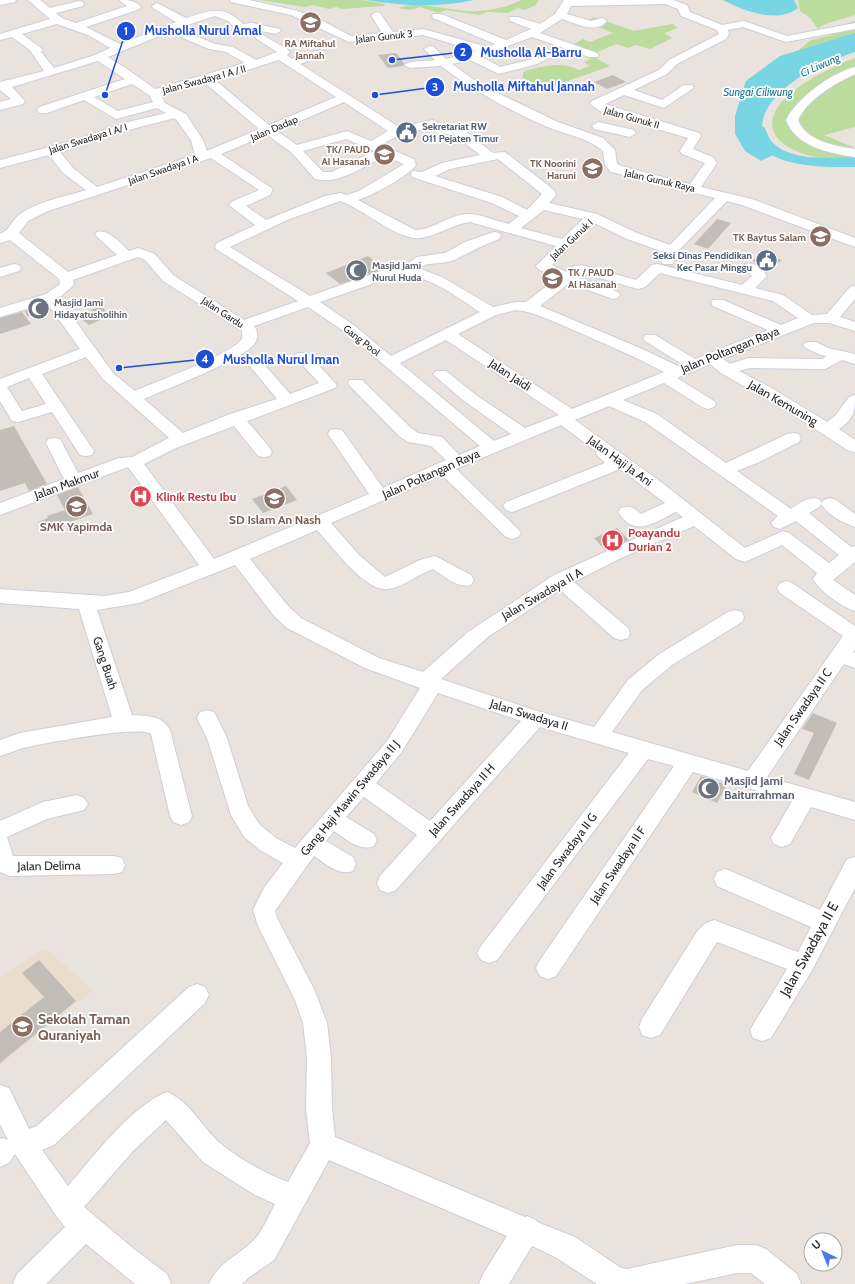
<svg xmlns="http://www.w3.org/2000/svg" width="855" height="1284" font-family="Cabin,sans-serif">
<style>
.education{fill:#ebddcd}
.green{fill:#bbdc9d}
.water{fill:#77d5e4}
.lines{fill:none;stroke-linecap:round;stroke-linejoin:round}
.river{fill:#77d5e4;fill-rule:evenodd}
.building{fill:#c3bdb8}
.minor-casing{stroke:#cbcfda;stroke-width:2}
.minor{fill:#fff;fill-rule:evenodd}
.labels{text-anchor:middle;stroke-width:3.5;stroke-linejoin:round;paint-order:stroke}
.far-street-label{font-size:10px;fill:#292929;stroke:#fff}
.far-education-label{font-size:10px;font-weight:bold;fill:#785e54;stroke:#fff;text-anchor:end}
.far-service-label{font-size:10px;font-weight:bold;fill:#4e5e75;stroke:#fff;text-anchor:start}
.far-worship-label{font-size:10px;font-weight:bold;fill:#5b616d;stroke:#fff;text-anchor:start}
.far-water-label{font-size:11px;font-style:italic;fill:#18758e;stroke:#fff}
.street-label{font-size:12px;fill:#292929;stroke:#fff}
.health-label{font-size:12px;font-weight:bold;fill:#be3a42;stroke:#fff;text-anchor:start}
.education-label{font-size:12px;font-weight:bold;fill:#785e54;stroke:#fff}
.worship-label{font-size:12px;font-weight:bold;fill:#5b616d;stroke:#fff;text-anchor:start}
.near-street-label{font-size:14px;fill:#292929;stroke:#fff}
.near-education-label{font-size:14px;font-weight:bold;fill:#785e54;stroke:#fff;text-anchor:start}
.leader{fill:none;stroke:#1d4ed8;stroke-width:1.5}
.callout-dot{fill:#1d4ed8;stroke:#fff;stroke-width:1.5}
.mark-label{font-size:12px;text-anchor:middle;font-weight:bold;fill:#fff}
.callout-label{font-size:13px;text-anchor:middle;font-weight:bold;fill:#1d4ed8;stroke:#fff;stroke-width:3.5;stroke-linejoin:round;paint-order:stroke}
</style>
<rect width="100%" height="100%" fill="#eae2dc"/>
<!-- education -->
<polygon class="education" points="45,948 93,990 0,1065 0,978"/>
<!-- green -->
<g class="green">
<polygon points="260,0 362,0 385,4 384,6 342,9 336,7 329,9 313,5 305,7"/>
<path d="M521 0H539L536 5 525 10 518 8 508 13 487 12 480 15 446 10 439 13 420 7 410 10 398 8C419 0 445 10 467 11 485 12 506 8 521 0Z"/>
<path d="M798 0H855V15C845 19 824 22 818 29L810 18 800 11Z"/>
<polygon points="594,17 634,31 672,24 678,28 664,33 672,38 650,49 636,45 628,48 616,44 593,54 574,44 583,39 590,42 613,33 585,22"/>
<polygon points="855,21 855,39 790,57 811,40 832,35 826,30"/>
<path d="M594 57 610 66 543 90 523 78V72C542 66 562 61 579 70L590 66 584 62Z"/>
<path d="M855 58V127L824 135 855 148V159C846 159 836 160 827 159 803 156 759 142 776 110 788 88 833 66 855 58Z"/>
</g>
<!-- water -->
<g class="water">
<path d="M366 0H474C437 8 403 6 366 0Z"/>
<path d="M723 0H794L798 8C777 24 744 11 723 0Z"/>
<path d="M855 33V52C842 57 829 61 817 67 796 77 751 108 765 137 767 143 776 147 781 151L761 161 745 151 735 134V116L746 81 780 56Z"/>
</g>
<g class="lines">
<!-- river -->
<path class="river" d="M759 126 764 127C767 131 768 137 771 141 790 162 830 158 855 157V167C826 167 778 168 758 144 755 140 753 135 752 130L754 127Z"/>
</g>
<!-- building -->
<g class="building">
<polygon points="396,53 404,63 403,66 388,68 378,55"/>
<polygon points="613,75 626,82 607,89 594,82"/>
<polygon points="717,219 731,223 708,249 694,244"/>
<polygon points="762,253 782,260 771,269 752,261"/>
<polygon points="368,256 385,269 340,284 326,273"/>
<polygon points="46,305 51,311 27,316 25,311"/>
<polygon points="100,306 111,315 89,325 78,316"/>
<polygon points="22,312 31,324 0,334 0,318"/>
<polygon points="14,426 47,484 29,491 25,483 0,491 0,430"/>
<polygon points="286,486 297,500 263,513 252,499"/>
<polygon points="78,487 93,514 43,532 38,522 48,518 47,516 65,510 57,495"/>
<polygon points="143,490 150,500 136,505 129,495"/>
<polygon points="617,528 629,540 605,550 594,538"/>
<polygon points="813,713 837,723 809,780 794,774 814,733 802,729"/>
<polygon points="701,776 727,785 717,803 692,792"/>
<polygon points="39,960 76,1001 0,1063 0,1032 44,997 22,973"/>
</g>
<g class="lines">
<defs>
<g id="minor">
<polygon points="0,0 16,0 15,2 0,5"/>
<path d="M28 0H40L50 8 79 1 83 2 84 4 83 6 56 13 62 18 76 23 127 6 119 0C128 0 135 0 141 7L140 9 86 27 120 44 176 22 153 8 152 6 157 3 186 18C210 11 223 4 243 24L252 23 280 29 281 31 276 34 252 29H236L228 21 215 16 178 28 215 44 233 47 256 60 277 52 257 39 255 37 257 35 261 34 287 49 290 52 287 55 292 59 316 51H324L326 53 324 55 300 64 399 127 433 120 445 127H460L493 153 505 152 554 190 556 195 549 203 597 214 637 233 670 245 715 198 611 172 605 165 603 151C588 138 568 135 550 128 512 112 474 91 441 66L410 68 404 65 410 62 435 60 424 49 430 46 434 47 446 59 476 51 423 35 349 42 291 15 231 2 230 0H249L298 11 325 22 351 36 382 33 371 15 376 12 380 13 393 32 423 29 488 47 495 44 433 18 432 16 433 14H441L506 40 531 29 510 21 509 19 510 17H518L540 24 555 14 564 0H673L687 5 690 12 722 25 744 21 787 36 855 23V29L786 42 743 27 728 30 729 34 726 39 677 64 667 74 634 90 662 100 684 85H692L694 87 692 89 664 108 624 95 605 104 699 133 701 136 693 149 713 157 717 163 701 187 752 199 855 238V247L742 205 727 201 678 251 673 264H663L661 261 664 252 627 239 594 223 552 265 566 272 572 267 582 265 636 280 652 265 657 264 742 285 752 276 743 267 745 264C755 262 762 268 767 276L755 288 783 295 812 315 827 314 850 287 855 286V299L840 317 855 322V331L829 323H814L723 359 730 364 748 358 822 359 827 356 818 354 806 348 803 345 806 342H816L828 348 855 354V364L842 360 825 369 749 368 739 371 770 387 827 422 835 416 849 397 855 395C855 412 854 419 839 429L855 440V452L849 451 792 414 721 373 710 364 677 378 714 401 716 404 714 407 708 409 702 407 664 383 623 400 657 414 726 463 787 434 793 433 799 434 801 438 799 442 757 463 737 471 791 509C800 503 808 496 819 499L822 503 819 507 809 513 851 547 855 546V562L833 580 855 595V611C840 606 821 592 813 579L817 573 782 545 745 562 736 559 694 526 619 559 574 582 628 628 630 633 628 638 621 640 614 638 560 590 489 636 441 679 537 711 594 727 628 680 658 655 728 612 735 610 742 612 744 617 742 622 672 665 642 690 612 732 748 771 843 636 780 593 777 588 780 583 786 581 792 583 855 626V649L853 652 855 653V668L844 664 767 777 855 802V820L811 807 790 844 782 847 774 844 771 838 792 801 693 772 556 976 548 979 540 976 536 968 540 960 674 766 648 759 497 960 489 963 481 960 477 953 481 946 629 753 540 727 396 890 388 893 380 890 377 883 380 876 417 835 364 797 346 817 374 834 377 840 374 846C359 852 346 839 334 831L326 841 353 857 356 864 353 871C338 876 326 864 314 856L275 911 277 918 314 989 327 1023 331 1058 332 1109 335 1137 525 1217 527 1216 536 1220 537 1222 575 1237 621 1268 627 1269 737 1245H756L766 1249 797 1274 801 1284H765L751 1273H737L685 1284H597L555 1257 532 1246 509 1284H479L483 1274 507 1236 329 1160 274 1260 248 1278 242 1284H209C218 1263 237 1256 253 1241 261 1234 270 1214 275 1204L255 1195 203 1162 166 1120 133 1151 84 1207 134 1249 167 1274 171 1284H135L86 1244 46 1284H13L17 1274 65 1227 57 1217 15 1154 9 1163 0 1167V1139L3 1138 8 1140 0 1124V1085L9 1088 29 1129 37 1126 189 987 197 984 205 987 209 995 205 1003 54 1145 42 1150 68 1186C93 1157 131 1106 167 1092 191 1102 202 1128 221 1144 239 1159 266 1174 288 1182L310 1143 306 1109 307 1058 303 1023 295 1000 258 926 253 910 264 888 283 863 260 850 244 837 231 815 207 738 197 718 200 712 207 710 214 712 227 738 248 806 260 825 276 838 295 848 387 741 420 688 365 668 287 628 275 617 235 565 139 603 97 610 132 715C147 716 162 715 170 730L192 816 189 822 181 825 173 822 170 816 151 734C139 725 39 744 20 749 14 751 7 754 0 756V740L20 733 112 717 79 609 0 603V589L105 596 129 592 199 565 128 467 0 515V503L64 479 46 443 48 439 54 438 60 439 78 473 119 458 132 457 169 438 103 379 86 357 42 374 94 451 92 455 86 456 80 455 52 412 18 422 12 421 0 401V379L80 349 47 303 0 317V308L46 294 60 284 59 279 10 240 0 243V234C10 230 11 221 19 215 37 201 65 197 86 190L63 173 49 155 0 168V160L72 141 128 122 166 113 157 108 116 119 84 100 47 113H39L37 110 39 107 125 79 98 61 12 87 25 101 23 104 0 110V102L11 99 0 90V82L44 71 30 50 12 37 0 40V34L50 19ZM665 4 678 9 681 16 717 30 719 34 669 60 659 70 592 101 590 104 603 113 688 138 680 151 682 154 705 163 690 184 621 166 617 164 615 150 603 138 558 122 481 85 452 64 470 60 499 74 537 64 562 52 556 49 529 60 500 67 481 56 532 37 589 57H597L599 55 597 53 540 33 562 19C575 23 596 35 607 21L602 18 591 21 567 14 571 6ZM57 24 88 35 110 48 95 55 54 68 41 52 43 50 41 48 22 34ZM169 32 209 49 226 52 245 63 155 89 127 69 108 57ZM279 60 336 97 269 125 215 80ZM205 83 259 129 207 151 203 140 186 114 165 103 161 95ZM132 84 149 95 153 102 118 111 94 97ZM344 102 388 131 371 141 347 131 297 145 277 131ZM175 118 191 140 195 155 97 187 73 168 60 152 136 128ZM431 128 438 134H453L480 155 442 163 422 172 412 171 411 174 412 177 492 203 519 216 509 224C496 221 481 214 469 214 449 214 434 230 415 230L358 200C371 196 409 176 416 165L414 159 381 145 401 134ZM267 135 291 152 315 179C340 185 364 166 384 156L404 164 359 191 347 195 340 193 325 196 266 220 246 206 270 195 273 189 221 154ZM346 139 374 151 332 172H323L303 151ZM211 158 259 190 231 202 229 205 255 225 217 243 215 246 216 249 298 301 244 320 173 275 155 254 138 248 129 251C120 243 109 229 97 232L95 235 117 255 68 272 19 233 28 221 48 211ZM498 159 542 194 527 210 502 197 435 176 450 169ZM340 201C362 208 398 241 420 238 438 236 452 224 470 222L556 246 536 266 538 269 557 278 526 302H516L493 307 442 277 418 268C429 261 442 265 454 260 469 253 483 245 499 239L501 236 499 233 494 232 465 242 445 253 417 257 403 267 381 271 310 296 230 247 287 220ZM544 210 583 219 562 239 521 228ZM138 257 145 260 163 281 242 331C242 334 243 337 241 340 231 354 155 382 135 391L113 373 59 298 74 285 73 280ZM582 273 638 289 645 287 660 273 773 301 798 318 781 325 723 300H713L711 303 713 306 768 330 695 359 655 335H645L643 338 645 341 682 364 678 366 640 348 540 306 569 283 613 299 618 298 620 295 618 292 577 277ZM405 275C433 278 457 297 480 312L391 356 355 326 320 302 389 278ZM308 307 345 332 480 446 459 455 442 437 418 433 411 428 362 380H350L348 383 350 386 399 436 408 442 431 446 446 460 383 488 342 430 336 429 330 430 328 434 369 494 214 559 144 464 176 448 234 426 258 456 264 457 270 456 272 452 270 448 247 421 335 388 337 385 307 353H297L294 356 319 383 290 394 262 362H252L249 365 277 399 230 414 183 433 144 399C166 389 244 360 255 343 258 338 258 331 254 326ZM516 310C535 312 554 322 571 329 603 343 634 356 664 372L572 409 458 334 496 315ZM446 340 559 415 525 428 476 395 446 371H436L433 374 436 377 464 401 511 434 494 441 400 363ZM29 378 46 404 22 411 7 387ZM609 406 645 422 778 516 771 523 774 527 780 529 796 521 839 555 829 563 789 533 783 531 745 548 661 482 575 420ZM561 425 597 452 596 454 605 463 506 502 503 506 506 510 512 512 518 510 620 469 665 503 641 514C634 508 630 505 621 508L618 512C635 539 655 522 676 512L683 517 554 575 468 632 423 672 379 658 301 618 289 607 250 559 317 530C331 545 366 593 388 589 404 587 418 574 433 569 444 576 458 589 471 585L474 580 471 575 435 556 420 560 385 577 359 555 331 523 442 475 506 537 512 539 518 537 521 533 518 529 456 469ZM438 693 521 721 430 821 376 783 401 753Z"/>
<path d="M855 67V74C834 84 808 99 798 120 806 141 835 146 855 149V157C829 153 796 147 786 120 797 98 831 73 855 67Z"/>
<polygon points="598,122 634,130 636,133 630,137 594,129 592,126"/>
<polygon points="14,264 19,265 21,268 19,271 0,277 0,268"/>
<path d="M830 498 836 500 855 514V527C843 523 828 515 821 504L824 500Z"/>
<polygon points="77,795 84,798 88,804 84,810 47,819 7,837 13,856 114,856 122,858 125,865 122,872 114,874 10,876 0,872 0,821 43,802"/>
<polygon points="855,857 855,888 811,972 771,1038 762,1041 753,1038 750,1030 787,969 717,942 660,1035 651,1038 642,1035 639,1027 642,1019 698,930 706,923 714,920 798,952 811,927 717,886 714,879 717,872 725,869 733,872 820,910 847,859"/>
</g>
</defs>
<!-- minor casing -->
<use href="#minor" class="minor-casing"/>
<!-- minor -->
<use href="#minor" class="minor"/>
</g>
<!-- icons -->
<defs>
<symbol id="school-disc" viewBox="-11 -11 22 22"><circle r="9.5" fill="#8d6e63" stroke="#fff"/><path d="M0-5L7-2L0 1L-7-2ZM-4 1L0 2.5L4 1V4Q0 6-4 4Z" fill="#fff"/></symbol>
<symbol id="civic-disc" viewBox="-11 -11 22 22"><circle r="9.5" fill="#5c6f8a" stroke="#fff"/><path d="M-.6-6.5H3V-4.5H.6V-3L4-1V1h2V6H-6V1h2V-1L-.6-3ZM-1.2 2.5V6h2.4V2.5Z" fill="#fff"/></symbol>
<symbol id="mosque-disc" viewBox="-11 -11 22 22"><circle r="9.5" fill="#6b7280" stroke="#fff"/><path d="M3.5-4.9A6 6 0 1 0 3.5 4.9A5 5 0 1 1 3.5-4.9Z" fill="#fff"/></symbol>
<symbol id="hospital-disc" viewBox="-11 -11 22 22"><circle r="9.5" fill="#e0444e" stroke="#fff"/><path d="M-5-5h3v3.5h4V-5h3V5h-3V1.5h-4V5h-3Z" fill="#fff"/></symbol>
</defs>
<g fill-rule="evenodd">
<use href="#school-disc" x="298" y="10" width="25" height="25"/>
<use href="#civic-disc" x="394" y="120" width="25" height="25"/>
<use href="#school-disc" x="372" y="142" width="25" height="25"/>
<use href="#school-disc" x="580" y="156" width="25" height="25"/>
<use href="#school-disc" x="808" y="224" width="25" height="25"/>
<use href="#civic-disc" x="754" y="248" width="25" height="25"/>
<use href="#mosque-disc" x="344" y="258" width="25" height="25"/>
<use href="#school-disc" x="540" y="266" width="25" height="25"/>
<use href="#mosque-disc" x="26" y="296" width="25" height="25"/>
<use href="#hospital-disc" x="128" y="484" width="25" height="25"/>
<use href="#school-disc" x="262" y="486" width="25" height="25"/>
<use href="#school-disc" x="64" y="494" width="25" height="25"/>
<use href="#hospital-disc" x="600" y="528" width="25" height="25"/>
<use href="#mosque-disc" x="696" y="776" width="25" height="25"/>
<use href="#school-disc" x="10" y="1014" width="25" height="25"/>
</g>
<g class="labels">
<!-- far-street labels -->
<g class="far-street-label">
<text transform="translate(384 36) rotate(-6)" y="4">Jalan Gunuk 3</text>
<text transform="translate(204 79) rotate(-15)" y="4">Jalan Swadaya I A / II</text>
<text transform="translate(632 117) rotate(16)" y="4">Jalan Gunuk II</text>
<text transform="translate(274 128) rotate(-23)" y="4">Jalan Dadap</text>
<text transform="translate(88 138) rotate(-17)" y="4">Jalan Swadaya I A/ I</text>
<text transform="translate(163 169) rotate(-19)" y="4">Jalan Swadaya I A</text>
<text transform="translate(660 180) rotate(13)" y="4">Jalan Gunuk Raya</text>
<text transform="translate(571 239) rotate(-43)" y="4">Jalan Gunuk I</text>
<text transform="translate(223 312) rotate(33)" y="4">Jalan Gardu</text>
<text transform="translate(362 340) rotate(38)" y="4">Gang Pool</text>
</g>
<!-- far-education labels -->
<g class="far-education-label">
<text x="310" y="47" text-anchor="middle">RA Miftahul<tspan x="310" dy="12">Jannah</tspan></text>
<text x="370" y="153">TK/ PAUD<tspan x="370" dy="12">Al Hasanah</tspan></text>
<text x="576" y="167">TK Noorini<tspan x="576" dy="12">Haruni</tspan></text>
<text x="806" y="241">TK Baytus Salam</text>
<text x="568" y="276" text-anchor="start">TK / PAUD<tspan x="568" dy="12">Al Hasanah</tspan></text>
</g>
<!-- far-service labels -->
<g class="far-service-label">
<text x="422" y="130">Sekretariat RW<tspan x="422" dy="12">011 Pejaten Timur</tspan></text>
<text x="752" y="259" text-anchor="end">Seksi Dinas Pendidikan<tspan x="752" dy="12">Kec Pasar Minggu</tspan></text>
</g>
<!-- far-worship labels -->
<g class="far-worship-label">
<text x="372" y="269">Masjid Jami<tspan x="372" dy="12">Nurul Huda</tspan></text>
<text x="54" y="306">Masjid Jami<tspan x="54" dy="12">Hidayatusholihin</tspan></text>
</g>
<!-- far-water labels -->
<g class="far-water-label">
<text transform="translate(820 65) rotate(-24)" y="4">Ci Liwung</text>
<text x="758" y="96">Sungai Ciliwung</text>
</g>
<!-- street labels -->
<g class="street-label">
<text transform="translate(730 350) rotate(-22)" y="4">Jalan Poltangan Raya</text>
<text transform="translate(510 375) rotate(33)" y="4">Jalan Jaidi</text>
<text transform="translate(783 403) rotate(30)" y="4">Jalan Kemuning</text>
<text transform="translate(620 461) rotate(36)" y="4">Jalan Haji Ja Ani</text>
<text transform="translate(431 474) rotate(-24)" y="4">Jalan Poltangan Raya</text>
<text transform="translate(67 484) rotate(-20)" y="4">Jalan Makmur</text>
<text transform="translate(542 594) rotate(-30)" y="4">Jalan Swadaya II A</text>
<text transform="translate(105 663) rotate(72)" y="4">Gang Buah</text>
<text transform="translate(803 707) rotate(-55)" y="4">Jalan Swadaya II C</text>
<text transform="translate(529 715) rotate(17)" y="4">Jalan Swadaya II</text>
<text transform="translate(350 798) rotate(-50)" y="4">Gang Haji Mawin Swadaya II J</text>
<text transform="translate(462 800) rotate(-48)" y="4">Jalan Swadaya II H</text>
<text transform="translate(567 851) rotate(-53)" y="4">Jalan Swadaya II G</text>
<text transform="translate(618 865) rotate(-56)" y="4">Jalan Swadaya II F</text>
<text transform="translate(49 866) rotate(-1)" y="4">Jalan Delima</text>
</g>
<!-- health labels -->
<g class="health-label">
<text x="156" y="501">Klinik Restu Ibu</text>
<text x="628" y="537">Poayandu<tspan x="628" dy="14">Durian 2</tspan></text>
</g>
<!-- education labels -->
<g class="education-label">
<text x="275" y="524">SD Islam An Nash</text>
<text x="76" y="531">SMK Yapimda</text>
</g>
<!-- worship labels -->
<g class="worship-label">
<text x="724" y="785">Masjid Jami<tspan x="724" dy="14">Baiturrahman</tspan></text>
</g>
<!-- near-street labels -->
<g class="near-street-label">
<text transform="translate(809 949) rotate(-61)" y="5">Jalan Swadaya II E</text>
</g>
<!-- near-education labels -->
<g class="near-education-label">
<text x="38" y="1024">Sekolah Taman<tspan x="38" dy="16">Quraniyah</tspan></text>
</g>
</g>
<!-- callouts -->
<path class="leader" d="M105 95L126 31M392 60L463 52M375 95L435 87M119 368L205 359"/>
<g class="callout-dot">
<circle cx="105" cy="95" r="4"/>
<circle cx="392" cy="60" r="4"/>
<circle cx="375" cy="95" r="4"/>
<circle cx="119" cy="368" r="4"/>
<circle cx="126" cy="31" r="10"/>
<circle cx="463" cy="52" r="10"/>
<circle cx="435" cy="87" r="10"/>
<circle cx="205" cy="359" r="10"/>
</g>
<g class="mark-label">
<text x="126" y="35">1</text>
<text x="463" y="56">2</text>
<text x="435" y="91">3</text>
<text x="205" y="363">4</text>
</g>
<g class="callout-label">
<text x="203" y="35">Musholla Nurul Amal</text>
<text x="531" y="57">Musholla Al-Barru</text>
<text x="524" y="91">Musholla Miftahul Jannah</text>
<text x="281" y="364">Musholla Nurul Iman</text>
</g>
<!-- north arrow -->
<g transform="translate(823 1252) rotate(317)"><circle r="19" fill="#ffffff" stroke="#a9a9a9"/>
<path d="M0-3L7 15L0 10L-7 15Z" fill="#497cea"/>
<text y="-6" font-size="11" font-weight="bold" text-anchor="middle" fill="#292929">U</text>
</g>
</svg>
